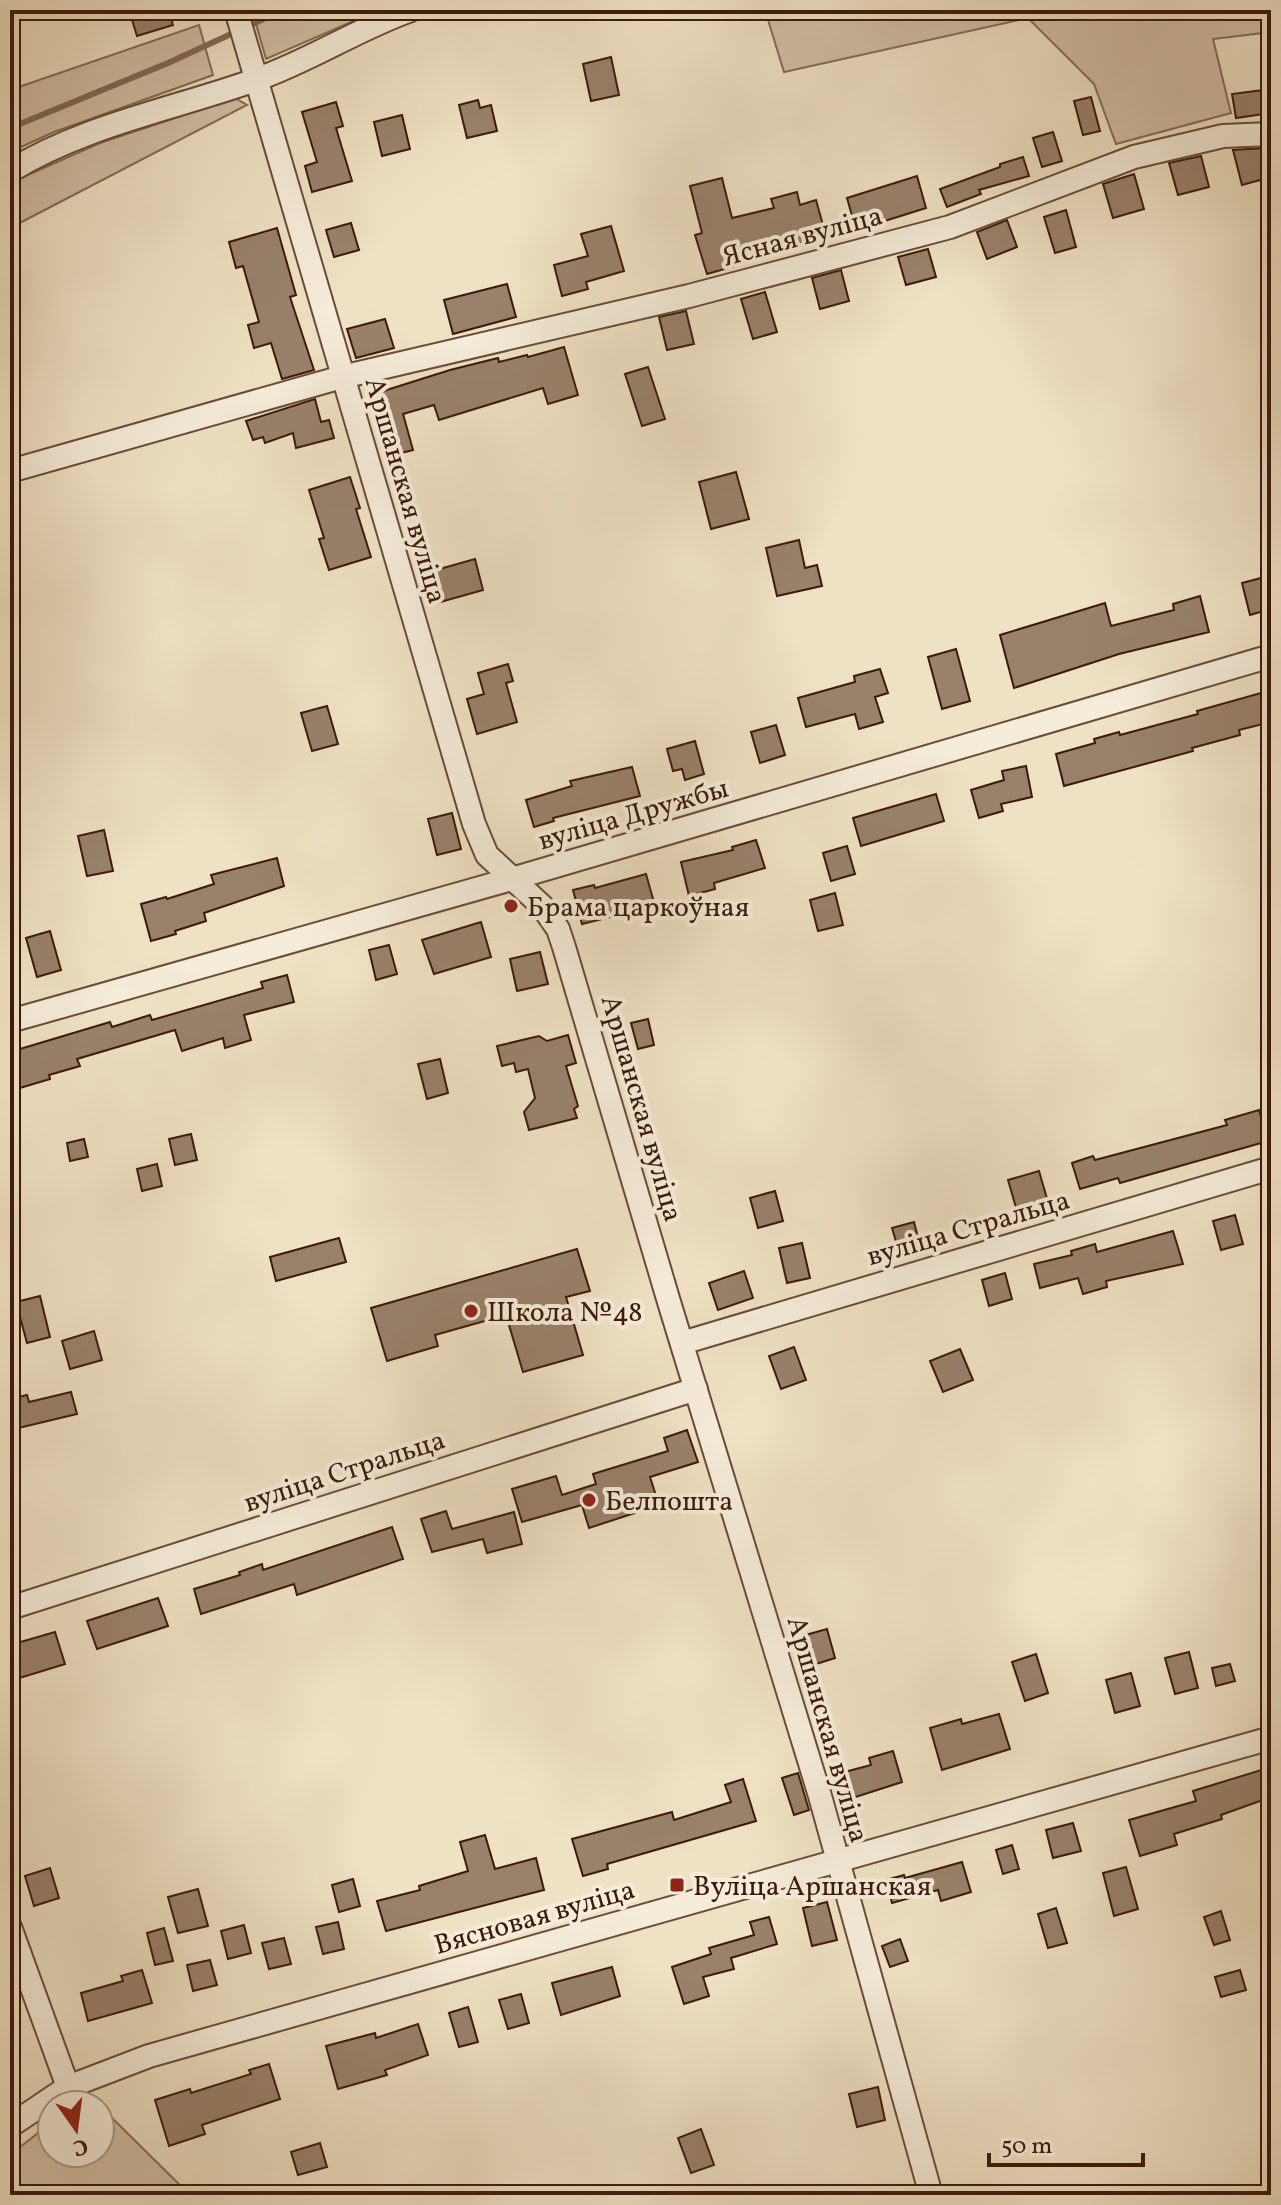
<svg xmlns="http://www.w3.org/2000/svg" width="1281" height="2205" font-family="Vollkorn,serif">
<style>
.green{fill:#d1bfa5;stroke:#866c58;stroke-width:2}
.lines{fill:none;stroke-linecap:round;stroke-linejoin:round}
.stream{stroke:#836954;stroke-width:6}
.building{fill:#99816b;stroke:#3c1a0b;stroke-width:2}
.minor-casing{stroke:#694c39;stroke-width:26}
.minor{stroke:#f5ecd9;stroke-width:22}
.poi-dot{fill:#8f2418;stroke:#f5ecd9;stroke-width:3}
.labels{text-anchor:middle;stroke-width:8;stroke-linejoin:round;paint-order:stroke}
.street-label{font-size:28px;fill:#3c1a0b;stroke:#f5ecd9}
.poi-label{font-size:28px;fill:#3c1a0b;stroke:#f5ecd9;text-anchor:start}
</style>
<rect width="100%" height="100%" fill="#efe1c4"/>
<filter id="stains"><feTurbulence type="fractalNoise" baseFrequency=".0025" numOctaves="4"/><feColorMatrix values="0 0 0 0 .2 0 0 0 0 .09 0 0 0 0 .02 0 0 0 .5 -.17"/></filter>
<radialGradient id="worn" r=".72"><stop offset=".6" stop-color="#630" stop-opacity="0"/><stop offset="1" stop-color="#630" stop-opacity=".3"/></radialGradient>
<!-- green -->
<g class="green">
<polygon points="252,10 379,10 266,59"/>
<polygon points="765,10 1271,10 1271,32 1213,39 1231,113 1116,144 1094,84 1028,18 784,72"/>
<polygon points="199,25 213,75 54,132 10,152 10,90"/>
<polygon points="235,98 247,105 10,228 10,185 21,178 100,143"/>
<polygon points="100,2106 190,2195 10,2195 10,2155 52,2122 52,2153 100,2153"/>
</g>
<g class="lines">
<!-- stream -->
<polyline class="stream" points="10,128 168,63 283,10"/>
</g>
<!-- building -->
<g class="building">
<polygon points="129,10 168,10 173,25 137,36"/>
<polygon points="611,57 619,95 591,101 583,64"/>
<polygon points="1271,89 1271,113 1236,118 1232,94"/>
<polygon points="1091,97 1100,131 1083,135 1074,101"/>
<polygon points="478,100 480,108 491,105 497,131 467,138 459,105"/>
<polygon points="336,102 343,126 336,128 352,181 312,192 305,166 317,162 302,112"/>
<polygon points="402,115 410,149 382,156 374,122"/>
<polygon points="1053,132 1062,161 1042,167 1033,138"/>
<polygon points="1266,148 1271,177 1242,185 1233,150"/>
<polygon points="1201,156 1209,187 1178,195 1169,163"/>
<polygon points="1023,157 1029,176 979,190 981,194 947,207 940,189 1000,167 1000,164"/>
<polygon points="1134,174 1144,209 1113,218 1103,184"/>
<polygon points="917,176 926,208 856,230 847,198"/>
<polygon points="722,178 732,218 774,208 771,199 797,192 800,205 816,200 826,236 734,261 735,266 707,274 695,235 702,233 690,186"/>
<polygon points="1066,210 1076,247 1055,253 1044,217"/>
<polygon points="1007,220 1017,247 987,259 977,232"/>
<polygon points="351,223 359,250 334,257 326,230"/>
<polygon points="611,226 624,271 586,282 588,289 562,296 554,265 588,256 581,234"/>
<polygon points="277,228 296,295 290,297 314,370 282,379 271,343 254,348 248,325 259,322 243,266 236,268 229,242"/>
<polygon points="928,249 936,277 906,285 898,257"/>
<polygon points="841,270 849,301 820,309 812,278"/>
<polygon points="507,284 516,317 453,334 444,300"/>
<polygon points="765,292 777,332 753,339 741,299"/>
<polygon points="686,311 694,344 667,350 659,317"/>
<polygon points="385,319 394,348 356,358 347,329"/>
<polygon points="564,347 578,395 548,404 543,388 439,420 434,405 403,414 413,450 386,457 380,434 385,433 374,394 450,370 498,358 499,362 527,355 528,357"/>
<polygon points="648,367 665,419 642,426 625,374"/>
<polygon points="315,399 321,422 329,420 334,438 296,448 293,433 265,443 263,437 253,440 246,421"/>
<polygon points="736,472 749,519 711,529 699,482"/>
<polygon points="350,477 360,508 356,509 371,557 329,570 319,539 324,538 309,490"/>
<polygon points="799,540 805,568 817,565 822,586 777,596 766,548"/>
<polygon points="475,559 483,590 437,603 429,572"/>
<polygon points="1261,578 1270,609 1250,615 1242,583"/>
<polygon points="1200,596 1209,632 1119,654 1014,688 1000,635 1105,603 1111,626 1174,610 1173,604"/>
<polygon points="956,649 970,701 942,709 928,657"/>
<polygon points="508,664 513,681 506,683 517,722 477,734 467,699 484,694 478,673"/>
<polygon points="880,669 888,693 875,697 883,722 859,729 855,714 806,727 798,698 855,682 854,676"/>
<polygon points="1268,691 1271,722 1239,730 1240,735 1192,748 1193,751 1064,786 1056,754 1095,743 1094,739 1119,732 1120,735 1198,714 1197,711"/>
<polygon points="327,706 338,744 312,751 301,713"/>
<polygon points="776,725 785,755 760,763 751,732"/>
<polygon points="695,741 704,774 685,780 682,769 673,771 667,749"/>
<polygon points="1026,766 1032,797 1001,804 1003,811 979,818 971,790 1004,780 1002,771"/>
<polygon points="632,767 640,796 553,818 554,821 534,827 526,800 572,786 570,781"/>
<polygon points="936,794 944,821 861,846 853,818"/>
<polygon points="452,813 461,849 437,855 428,819"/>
<polygon points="104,830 113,871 87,876 78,836"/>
<polygon points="756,840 765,868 714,883 715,889 689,896 681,862 733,850 732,847"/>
<polygon points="847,846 855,874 831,881 823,853"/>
<polygon points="277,858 284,886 204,913 206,921 175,931 176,934 151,941 141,904 166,897 167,899 214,884 211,875"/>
<polygon points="646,874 655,906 582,924 573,890 594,885 595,888"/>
<polygon points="835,893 843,925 818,931 810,900"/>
<polygon points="481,922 491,957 434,974 422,940"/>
<polygon points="50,931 61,970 37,977 26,938"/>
<polygon points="389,945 397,974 376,980 369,950"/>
<polygon points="540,952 548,984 517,991 510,959"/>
<polygon points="287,975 294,1002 244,1015 251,1040 225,1048 223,1038 182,1051 175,1030 77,1059 80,1066 49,1075 50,1079 20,1088 10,1052 110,1022 112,1027 150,1015 152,1020 263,988 261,982"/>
<polygon points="648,1019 654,1045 638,1049 631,1023"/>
<polygon points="568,1035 576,1063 566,1066 578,1106 574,1109 577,1118 529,1130 524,1112 535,1098 528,1069 516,1072 514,1063 502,1066 497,1046 539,1036 547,1041"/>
<polygon points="440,1059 448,1093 427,1099 418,1064"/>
<polygon points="1259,1110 1268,1141 1120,1183 1118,1178 1080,1189 1072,1163 1093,1156 1095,1160 1227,1125 1225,1120"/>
<polygon points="191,1134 197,1160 175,1165 169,1139"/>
<polygon points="84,1139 88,1157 70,1161 67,1143"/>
<polygon points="157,1164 162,1186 142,1191 137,1169"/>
<polygon points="1039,1171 1048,1202 1017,1211 1008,1180"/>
<polygon points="775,1191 783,1221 758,1228 750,1198"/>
<polygon points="1235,1215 1243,1244 1221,1250 1213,1221"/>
<polygon points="914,1222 921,1249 900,1255 892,1228"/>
<polygon points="1173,1231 1183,1264 1106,1281 1107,1287 1083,1294 1078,1278 1040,1288 1034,1264 1072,1255 1071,1251 1095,1244 1097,1252"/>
<polygon points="339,1238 346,1262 276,1281 270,1257"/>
<polygon points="802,1243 810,1278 787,1283 779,1248"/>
<polygon points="577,1249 590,1291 566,1297 583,1355 523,1372 506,1315 435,1335 438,1346 387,1361 371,1308"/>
<polygon points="744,1271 753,1298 718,1310 709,1283"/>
<polygon points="1005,1273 1012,1299 989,1306 982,1280"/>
<polygon points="40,1296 50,1337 27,1343 16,1302"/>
<polygon points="94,1331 102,1360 70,1369 62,1341"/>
<polygon points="794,1347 806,1380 781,1389 769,1356"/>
<polygon points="960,1349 973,1380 943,1392 930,1361"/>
<polygon points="71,1392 77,1414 10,1430 10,1399 27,1395 29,1402"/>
<polygon points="687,1430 698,1462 650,1477 659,1505 589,1528 582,1505 522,1522 512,1489 556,1476 562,1495 596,1484 593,1474 668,1451 664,1438"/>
<polygon points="446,1511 452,1529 514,1512 522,1544 487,1553 483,1539 432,1552 421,1519"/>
<polygon points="392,1527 403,1559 297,1595 294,1584 201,1614 194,1589 240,1575 239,1572 262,1564 263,1570"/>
<polygon points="158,1598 168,1626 97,1649 87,1621"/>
<polygon points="827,1629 835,1658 810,1666 802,1636"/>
<polygon points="55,1632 65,1664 10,1681 10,1645"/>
<polygon points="1189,1652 1198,1688 1175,1694 1165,1658"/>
<polygon points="1036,1654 1048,1693 1025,1701 1012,1662"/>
<polygon points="1230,1664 1235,1681 1216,1686 1212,1668"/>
<polygon points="1131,1673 1140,1706 1115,1713 1106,1680"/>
<polygon points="999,1714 1010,1749 942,1770 930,1728 961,1719 962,1724"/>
<polygon points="893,1751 902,1782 840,1802 833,1775 871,1765 869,1758"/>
<polygon points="1271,1767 1271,1797 1221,1815 1222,1819 1174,1834 1177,1845 1140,1856 1129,1820 1196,1801 1193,1791"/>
<polygon points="798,1773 809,1810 794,1815 782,1778"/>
<polygon points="743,1779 756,1821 607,1864 608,1869 583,1876 572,1839 672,1812 674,1820 731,1802 725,1785"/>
<polygon points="1073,1823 1081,1851 1053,1858 1046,1830"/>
<polygon points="485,1835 495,1869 536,1858 544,1890 386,1931 377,1901 420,1890 419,1886 468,1871 460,1842"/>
<polygon points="1012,1845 1019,1869 1003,1874 996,1850"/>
<polygon points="962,1862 971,1892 941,1901 938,1890 892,1903 886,1880 904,1875 905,1878"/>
<polygon points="1126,1867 1138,1909 1114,1916 1103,1873"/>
<polygon points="50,1868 59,1898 34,1906 25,1876"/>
<polygon points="353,1879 360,1906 339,1912 332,1885"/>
<polygon points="198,1889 208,1926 178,1933 168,1897"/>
<polygon points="827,1902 837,1940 812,1946 803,1908"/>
<polygon points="1056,1908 1067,1943 1048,1948 1038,1914"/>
<polygon points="1221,1911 1230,1940 1214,1945 1204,1917"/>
<polygon points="769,1917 777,1944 731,1958 734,1969 703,1977 709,1996 684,2004 672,1967 711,1954 709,1948 754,1935 750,1922"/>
<polygon points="338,1922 344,1949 323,1954 316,1927"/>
<polygon points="244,1925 251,1953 228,1959 221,1931"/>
<polygon points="164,1928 173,1961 155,1965 147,1933"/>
<polygon points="284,1938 291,1964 269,1969 262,1943"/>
<polygon points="900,1939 908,1961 890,1967 882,1946"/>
<polygon points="210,1960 217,1985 193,1991 187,1965"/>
<polygon points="612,1967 620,1996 561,2015 552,1983"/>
<polygon points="142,1970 152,2003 88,2021 81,1993 123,1981 121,1976"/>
<polygon points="1240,1970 1246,1990 1221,1997 1215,1977"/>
<polygon points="521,1994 529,2023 508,2029 499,2000"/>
<polygon points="468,2007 478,2042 459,2047 449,2013"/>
<polygon points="418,2024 428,2055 385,2070 387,2075 338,2089 326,2046 375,2033 376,2038"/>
<polygon points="269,2064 280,2099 202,2125 205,2134 169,2146 155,2100 190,2089 191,2093 251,2074 249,2070"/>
<polygon points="878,2087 885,2120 857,2127 849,2094"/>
<polygon points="701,2129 714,2165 691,2173 678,2138"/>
<polygon points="320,2143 327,2167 298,2175 291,2152"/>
</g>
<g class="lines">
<defs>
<g id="minor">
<polyline points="236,10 474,824 487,855 542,906 558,929 564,947 669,1302 820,1796 931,2195"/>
<path d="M10 171C85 125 174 109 255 80 310 61 357 29 411 10"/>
<polyline points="10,471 342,377 689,296 950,227 1134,157 1223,136 1271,134"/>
<polyline points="10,1021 515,878 1271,656"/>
<polyline points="682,1343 1271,1168"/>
<polyline points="10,1608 696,1389"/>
<polyline points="10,1927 68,2087"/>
<polyline points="10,2126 68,2087 149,2056 1271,1738"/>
</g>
</defs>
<!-- minor casing -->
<use href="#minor" class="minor-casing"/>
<!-- minor -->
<use href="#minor" class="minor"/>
</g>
<!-- markers -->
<g class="poi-dot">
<circle cx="511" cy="906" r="8"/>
<circle cx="471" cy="1311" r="8"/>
<circle cx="589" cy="1500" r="8"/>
<rect x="669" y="1877" width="16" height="16" rx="4"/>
</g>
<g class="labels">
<!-- street labels -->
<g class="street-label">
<text transform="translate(802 235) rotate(-15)" y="10">Ясная вуліца</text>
<text transform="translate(407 490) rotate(74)" y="10">Аршанская вуліца</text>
<text transform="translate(633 813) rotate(-16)" y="10">вуліца Дружбы</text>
<text transform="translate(643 1108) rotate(74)" y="10">Аршанская вуліца</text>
<text transform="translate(968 1227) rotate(-16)" y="10">вуліца Стральца</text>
<text transform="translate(344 1470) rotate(-18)" y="10">вуліца Стральца</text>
<text transform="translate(829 1729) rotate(74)" y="10">Аршанская вуліца</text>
<text transform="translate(534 1916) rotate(-16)" y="10">Вясновая вуліца</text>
</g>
<!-- poi labels -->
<g class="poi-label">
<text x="527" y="916">Брама царкоўная</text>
<text x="487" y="1321">Школа №48</text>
<text x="605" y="1510">Белпошта</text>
<text x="693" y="1895">Вуліца Аршанская</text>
</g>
</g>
<!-- margin -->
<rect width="1281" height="2205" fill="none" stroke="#efe1c4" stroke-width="40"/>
<rect x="12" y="12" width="1257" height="2181" fill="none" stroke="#3c1a0b" stroke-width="4"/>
<rect x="20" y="20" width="1241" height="2165" fill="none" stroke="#3c1a0b" stroke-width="2"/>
<!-- north arrow -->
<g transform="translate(76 2129) rotate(166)"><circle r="38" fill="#f5ecd9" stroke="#ab9887" stroke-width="2"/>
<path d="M0-6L14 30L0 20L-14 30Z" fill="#8f2418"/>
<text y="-12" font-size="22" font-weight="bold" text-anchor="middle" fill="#3c1a0b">С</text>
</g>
<!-- scale -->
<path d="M989 2153v12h154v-12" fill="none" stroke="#3c1a0b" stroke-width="4"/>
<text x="1001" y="2153" font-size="24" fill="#3c1a0b" stroke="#f5ecd9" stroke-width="6" paint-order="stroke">50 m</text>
<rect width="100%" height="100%" filter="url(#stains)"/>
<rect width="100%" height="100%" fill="url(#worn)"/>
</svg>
